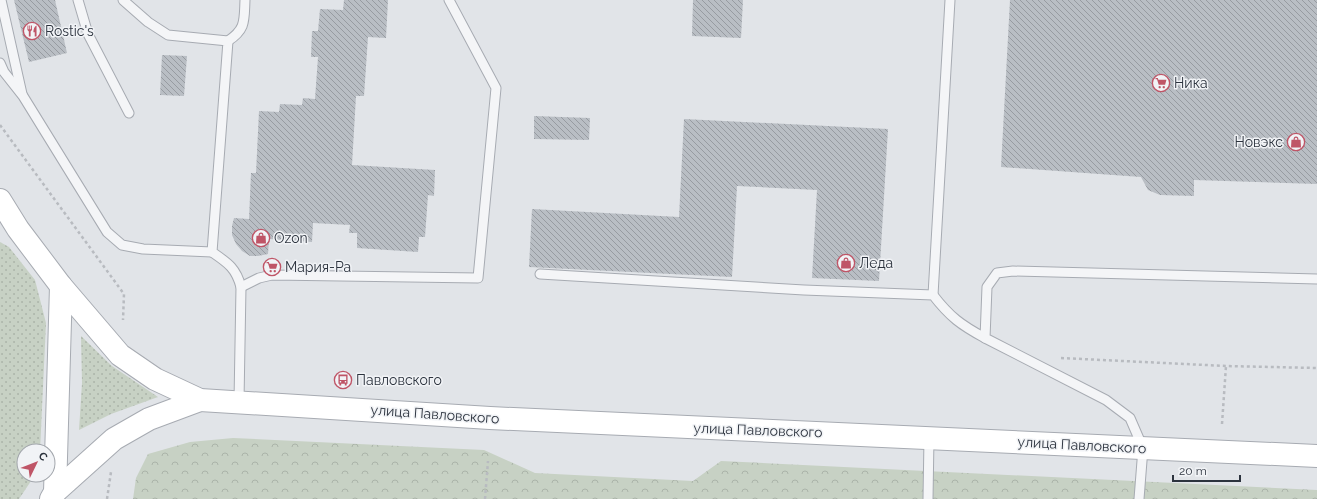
<svg xmlns="http://www.w3.org/2000/svg" width="1317" height="499" font-family="Raleway,sans-serif">
<style>
.grass{fill:url(#grass-dots)}
.forest{fill:url(#forest-crowns)}
.building{fill:url(#building-back-hatch)}
.lines{fill:none;stroke-linecap:round;stroke-linejoin:round}
.service-casing{stroke:#a7abb2;stroke-width:11}
.secondary-casing{stroke:#a7abb2;stroke-width:24}
.path{stroke:#b8bbc0;stroke-width:2.5;stroke-dasharray:3 3;stroke-linecap:butt}
.service{stroke:#f4f5f7;stroke-width:9}
.secondary{stroke:#fff;stroke-width:22}
.labels{text-anchor:middle;stroke-width:3;stroke-linejoin:round;paint-order:stroke}
.poi-label{font-size:14px;fill:#2c333e;stroke:#f1f3f6;text-anchor:start}
.street-label{font-size:14px;fill:#2c333e;stroke:#f1f3f6}
</style>
<defs>
<pattern id="grass-dots" width="8" height="8" patternUnits="userSpaceOnUse"><rect width="8" height="8" fill="#c7d1c4"/><path d="M2 2h.1M6 6h.1" fill="none" stroke="#abb4a9" stroke-width="1.8" stroke-linecap="round"/></pattern>
<pattern id="forest-crowns" width="20" height="18" patternUnits="userSpaceOnUse"><rect width="20" height="18" fill="#c7d1c4"/><path d="M2 6a3 3 0 1 1 6 0M12 15a3 3 0 1 1 6 0" fill="none" stroke="#abb4a9"/></pattern>
<pattern id="building-back-hatch" width="6" height="6" patternUnits="userSpaceOnUse"><rect width="6" height="6" fill="#b9bec4"/><path d="M-1 5l2 2M0 0l6 6M5-1l2 2" fill="none" stroke="#979ba1"/></pattern>
</defs>
<rect width="100%" height="100%" fill="#e1e4e8"/>
<!-- grass -->
<g class="grass">
<polygon points="0,242 9,247 35,280 46,323 40,451 24,451 24,475 35,475 19,499 0,499"/>
<polygon points="81,336 112,366 158,397 111,414 79,430 82,383"/>
</g>
<!-- forest -->
<polygon class="forest" points="233,438 484,450 535,473 693,481 721,461 1317,490 1317,499 133,499 136,478 148,454 190,442"/>
<!-- building -->
<g class="building">
<polygon points="14,0 55,0 67,53 29,62"/>
<polygon points="344,0 388,0 386,38 368,37 364,96 356,96 352,165 435,170 434,196 428,195 425,237 419,237 418,252 357,248 357,233 349,233 350,225 313,223 312,242 269,239 268,254 258,256 250,256 242,251 236,244 232,235 232,226 234,218 249,219 251,173 256,173 259,111 279,112 280,104 302,105 303,98 315,99 318,57 311,57 312,31 318,31 320,9 343,10"/>
<polygon points="693,0 743,0 741,38 692,36"/>
<polygon points="1010,0 1317,0 1317,184 1194,180 1194,196 1160,195 1148,190 1141,177 1001,167"/>
<polygon points="162,55 187,56 184,96 160,95"/>
<polygon points="534,116 590,118 589,140 534,139"/>
<polygon points="684,119 888,129 879,281 812,278 817,190 737,186 732,277 529,267 532,209 679,217"/>
</g>
<g class="lines">
<defs>
<g id="service">
<polyline points="1,0 22,94"/>
<polyline points="78,0 88,34 129,113"/>
<path d="M123 0 148 22 168 35 228 41 212 252C228 263 236 268 241 287L239 401"/>
<path d="M228 41C246 29 244 21 245 0"/>
<polyline points="0,63 4,72 23,96 107,232 122,245 143,249 212,252"/>
<path d="M540 274 804 290 933 295C950 317 961 325 985 338"/>
<polyline points="241,287 259,278 272,275 478,278 496,88 449,0"/>
<polyline points="933,295 950,0"/>
<polyline points="928,499 929,438"/>
<polyline points="1139,499 1143,448 1130,418 1106,400 985,338 987,287 997,273 1013,271 1317,279"/>
</g>
<g id="secondary">
<polyline points="0,200 18,229 61,286 55,492 51,499"/>
<polyline points="61,286 120,355 155,379 200,400 490,418 1317,456"/>
<polyline points="55,492 114,439 149,419 200,400"/>
</g>
</defs>
<!-- service casing -->
<use href="#service" class="service-casing"/>
<!-- secondary casing -->
<use href="#secondary" class="secondary-casing"/>
<!-- path -->
<g class="path">
<polyline points="0,125 124,294 123,320"/>
<polyline points="1061,358 1226,366 1317,368"/>
<polyline points="1222,424 1226,366"/>
<polyline points="107,499 111,472"/>
<polyline points="485,499 488,461"/>
</g>
<!-- service -->
<use href="#service" class="service"/>
<!-- secondary -->
<use href="#secondary" class="secondary"/>
</g>
<!-- icons -->
<defs>
<symbol id="restaurant-ring" viewBox="-11 -11 22 22"><circle r="9.5" fill="#f1f3f6" stroke="#bf5567" stroke-width="1.5"/><path d="M-5-6h1v4h1v-4h1v4h1v-4h1v5L-1.5 .5V6h-2V.5L-5-1ZM5-6V6H3V1.5H1.5Q1.5-4 5-6Z" fill="#bf5567"/></symbol>
<symbol id="supermarket-ring" viewBox="-11 -11 22 22"><circle r="9.5" fill="#f1f3f6" stroke="#bf5567" stroke-width="1.5"/><path d="M-6-5.5h2.5l.6 2H6L4.5 2H-2.5L-4.4-4H-6ZM-1.5 3.2a1.3 1.3 0 1 0 .1 0ZM3 3.2a1.3 1.3 0 1 0 .1 0Z" fill="#bf5567"/></symbol>
<symbol id="shop-ring" viewBox="-11 -11 22 22"><circle r="9.5" fill="#f1f3f6" stroke="#bf5567" stroke-width="1.5"/><path d="M-5-2.5h2.3a2.7 3.5 0 0 1 5.4 0H5L5.5 6h-11ZM-1.5-2.5h3a1.5 2.3 0 0 0-3 0Z" fill="#bf5567"/></symbol>
<symbol id="bus-ring" viewBox="-11 -11 22 22"><circle r="9.5" fill="#f1f3f6" stroke="#bf5567" stroke-width="1.5"/><path d="M-5-6H5V4H4V6H2V4H-2V6H-4V4H-5ZM-3.5-4V0h7V-4ZM-3.5 1.2v1.5H-2V1.2ZM2 1.2v1.5H3.5V1.2Z" fill="#bf5567"/></symbol>
</defs>
<g fill-rule="evenodd">
<use href="#restaurant-ring" x="22" y="21" width="20" height="20"/>
<use href="#supermarket-ring" x="1151" y="73" width="20" height="20"/>
<use href="#shop-ring" x="1286" y="132" width="20" height="20"/>
<use href="#shop-ring" x="251" y="228" width="20" height="20"/>
<use href="#shop-ring" x="836" y="253" width="20" height="20"/>
<use href="#supermarket-ring" x="262" y="257" width="20" height="20"/>
<use href="#bus-ring" x="333" y="370" width="20" height="20"/>
</g>
<g class="labels">
<!-- poi labels -->
<g class="poi-label">
<text x="45" y="36">Rostic's</text>
<text x="1174" y="88">Ника</text>
<text x="1283" y="147" text-anchor="end">Новэкс</text>
<text x="274" y="243">Ozon</text>
<text x="859" y="268">Леда</text>
<text x="285" y="272">Мария-Ра</text>
<text x="356" y="385">Павловского</text>
</g>
<!-- street labels -->
<g class="street-label">
<text transform="translate(435 414) rotate(4)" y="5">улица Павловского</text>
<text transform="translate(758 430) rotate(2)" y="5">улица Павловского</text>
<text transform="translate(1082 445) rotate(3)" y="5">улица Павловского</text>
</g>
</g>
<!-- north arrow -->
<g transform="translate(36 463) rotate(47)"><circle r="19" fill="#f1f3f6" stroke="#a2a6ac"/>
<path d="M0-3L7 15L0 10L-7 15Z" fill="#bf5567"/>
<text y="-6" font-size="11" font-weight="bold" text-anchor="middle" fill="#2c333e">С</text>
</g>
<!-- scale -->
<path d="M1173 475v6h67v-6" fill="none" stroke="#2c333e" stroke-width="2"/>
<text x="1179" y="475" font-size="12" fill="#2c333e" stroke="#f1f3f6" stroke-width="3" paint-order="stroke">20 m</text>
</svg>
